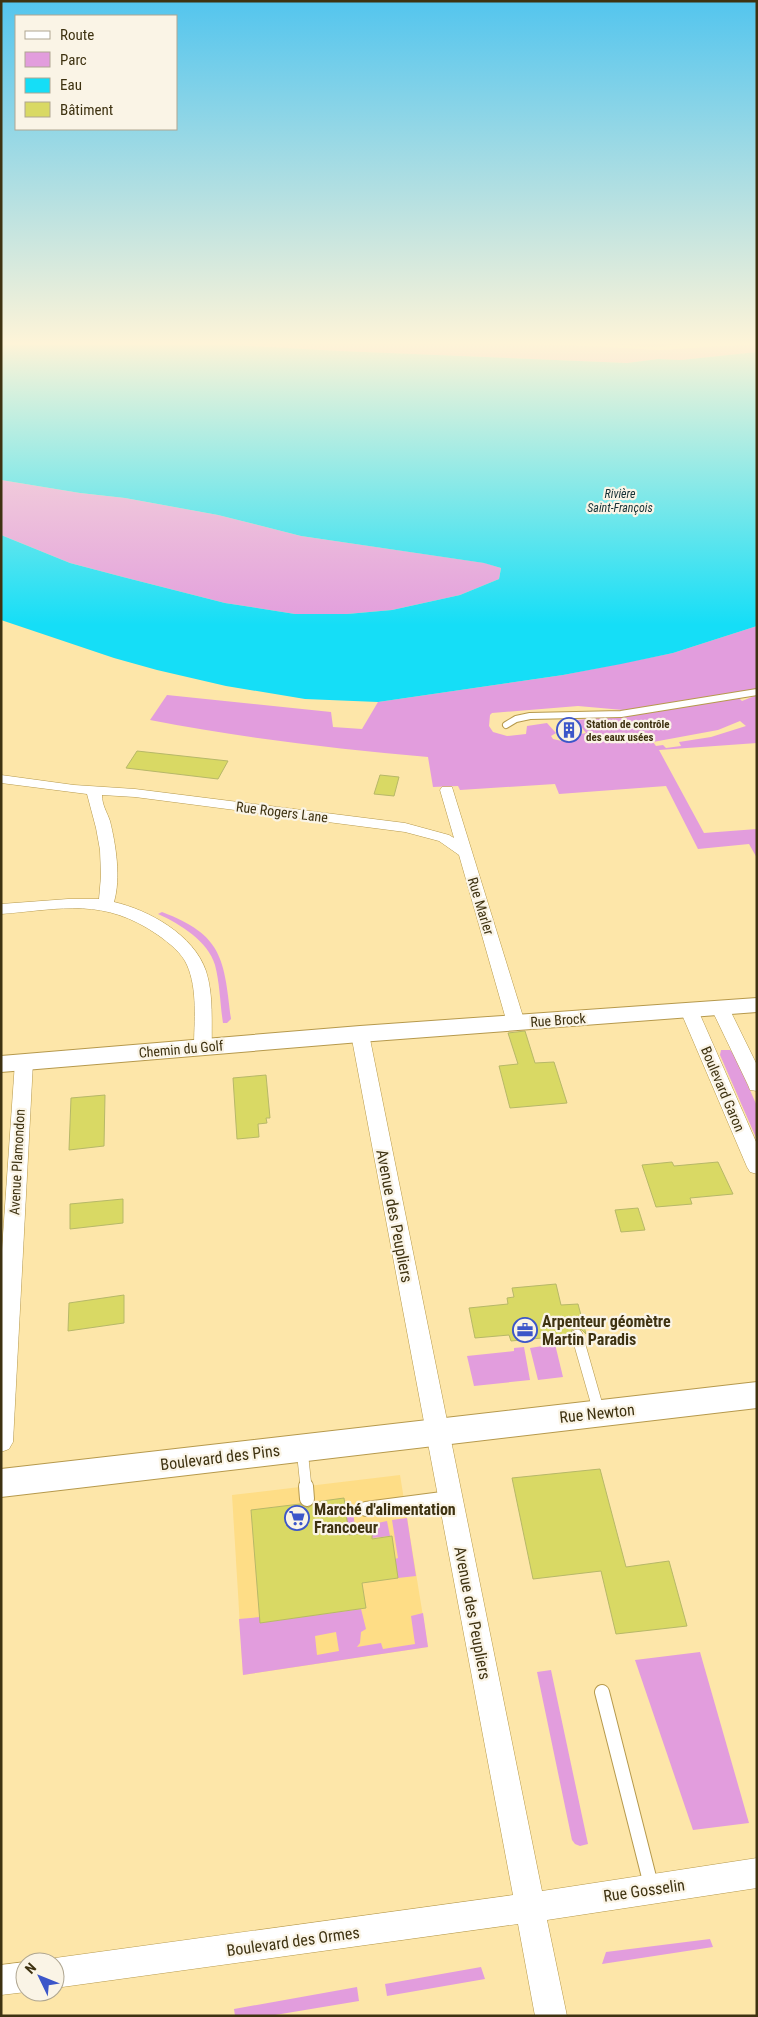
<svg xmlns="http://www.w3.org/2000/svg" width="758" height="2017" font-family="'Roboto Condensed',sans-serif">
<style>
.built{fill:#fedd86}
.green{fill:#e29ddd;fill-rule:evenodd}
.water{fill:#15def7}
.building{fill:#d9d964;stroke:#b7b868}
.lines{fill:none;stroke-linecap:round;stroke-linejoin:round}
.service-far2-casing{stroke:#b6994c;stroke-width:8}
.service-far1-casing{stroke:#b6994c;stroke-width:12}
.service-casing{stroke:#b6994c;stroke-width:16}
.minor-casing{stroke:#b6994c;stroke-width:1}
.tertiary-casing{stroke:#b6994c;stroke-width:2}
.service-far2{stroke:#fff;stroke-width:6}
.service-far1{stroke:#fff;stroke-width:11}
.service{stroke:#fff;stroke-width:14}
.minor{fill:#fff;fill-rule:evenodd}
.tertiary{fill:#fff;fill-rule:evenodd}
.labels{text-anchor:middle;stroke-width:4.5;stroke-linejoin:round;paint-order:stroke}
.far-poi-label{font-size:11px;font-weight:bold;fill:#3e3211;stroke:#faf4e6;text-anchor:start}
.far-water-label{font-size:12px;font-style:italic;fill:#153035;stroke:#faf4e6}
.street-label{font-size:14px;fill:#3e3211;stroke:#faf4e6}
.near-street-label{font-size:16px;fill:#3e3211;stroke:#faf4e6}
.near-poi-label{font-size:16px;font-weight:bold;fill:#3e3211;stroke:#faf4e6;text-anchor:start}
</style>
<rect width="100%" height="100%" fill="#fde6a9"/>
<!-- built -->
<polygon class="built" points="400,1475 428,1647 243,1675 232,1495"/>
<!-- green -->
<g class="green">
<polygon points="202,343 456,343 568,345 660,350 757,344 757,352 681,360 658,359 627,363 340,351"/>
<polygon points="584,343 689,343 656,347"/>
<polygon points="1,480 80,493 125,498 218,515 301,536 485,563 501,568 499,579 460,595 392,610 347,614 295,614 225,603 123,577 70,563 1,535"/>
<path d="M757 626V690L623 710 578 706 492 713 490 715 489 726 493 732 507 736 526 734 527 726 547 723 556 733 551 736 553 739 566 742 570 738V736L586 733 576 720 625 716 739 698 742 701 757 695V743L659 750 704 833 757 829V858L749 844 698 849 666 786 559 794 555 784 460 790 458 786 433 787 428 757C335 749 242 738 150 720L167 695 331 712 333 727 362 729 378 702 563 675 673 653ZM740 721 746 726 711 737 679 742 681 746 666 748 663 745 656 746 653 742 718 730Z"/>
<path d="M162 912C223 935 224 959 231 1019L227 1023H223C220 1004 220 984 215 965 208 941 180 924 158 914Z"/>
<polygon points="721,1050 730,1050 734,1054 757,1106 757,1140 720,1055"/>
<polygon points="555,1344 563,1377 538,1380 530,1348"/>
<polygon points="524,1347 530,1380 474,1386 467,1356 514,1351 514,1348"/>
<polygon points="353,1511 355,1528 387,1521 390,1536 372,1538 372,1533 349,1535 345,1512"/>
<polygon points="407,1518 416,1576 398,1578 395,1559 398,1558 392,1520"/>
<path d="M361 1609 366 1629 361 1632 360 1643 357 1647 381 1643 383 1649 415 1644 411 1616 423 1613 428 1647 243 1675 239 1619 260 1617V1623ZM336 1632 339 1651 317 1655 315 1636Z"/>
<polygon points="700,1652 749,1823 693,1830 635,1660"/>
<polygon points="551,1670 588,1844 580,1846 575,1844 572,1840 537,1672"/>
<polygon points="710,1939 713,1947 602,1964 606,1952"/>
<polygon points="481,1967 485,1979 387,1996 385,1984"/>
<polygon points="357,1987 359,2001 269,2016 235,2016 234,2009"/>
</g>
<!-- water -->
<polygon class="water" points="1,343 202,343 340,351 627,363 658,359 681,360 757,352 757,626 673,653 621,664 563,675 378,702 305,699 226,686 157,670 114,658 1,620 1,535 70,563 123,577 225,603 295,614 347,614 392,610 460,595 499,579 501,568 484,563 301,536 218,515 125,498 80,493 1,480"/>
<!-- building -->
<g class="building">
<polygon points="137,751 228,761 218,779 126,768"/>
<polygon points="380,775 399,777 394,796 374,794"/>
<polygon points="525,1031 535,1063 554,1062 567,1103 510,1108 499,1066 518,1064 508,1033"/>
<polygon points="266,1075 270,1118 266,1118 267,1123 258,1124 259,1137 237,1139 233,1078"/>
<polygon points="105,1095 104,1146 69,1150 71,1098"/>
<polygon points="672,1162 674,1166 718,1162 733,1194 690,1198 692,1204 656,1207 642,1165"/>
<polygon points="123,1199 123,1223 70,1229 70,1204"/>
<polygon points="638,1208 645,1230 621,1232 615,1210"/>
<polygon points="556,1284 561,1305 578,1304 586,1334 582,1330 576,1328 572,1330 570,1336 552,1337 511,1341 509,1335 475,1338 469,1308 508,1304 507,1298 514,1297 512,1288"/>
<polygon points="124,1295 124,1323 68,1331 69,1303"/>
<polygon points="600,1469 626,1567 669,1561 687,1626 616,1634 601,1571 533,1579 512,1478"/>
<polygon points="344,1498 349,1535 372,1532 372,1539 392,1536 398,1578 362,1583 366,1608 260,1623 251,1510 300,1504 308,1508 315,1502"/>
</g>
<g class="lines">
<defs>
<polyline id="service-far2" points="506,725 516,719 530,716 621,714 757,692"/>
<g id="service-far1">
<polyline points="577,1335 599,1412"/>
<polyline points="302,1449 306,1487"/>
</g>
<g id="service">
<polyline points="306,1486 307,1499"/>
<polyline points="366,1509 450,1498"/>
<polyline points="602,1692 651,1885"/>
</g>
<g id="minor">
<path d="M1 775 74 785 135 789 405 823 449 835 454 838 440 790 442 787H452L525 1023 522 1027 516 1029 510 1027 507 1023 459 855 439 841 405 832 135 797 102 795C102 805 107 812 110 821 116 845 121 878 114 902 149 910 194 935 206 971 214 996 211 1023 212 1048L209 1052 203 1054 197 1052 194 1048C194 1021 198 990 187 965 182 953 169 943 158 935 103 897 63 909 1 914V904L68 899H99L101 876 100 850 96 828 87 794 1 783Z"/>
<polygon points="720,1002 726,1004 729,1008 757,1065 757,1091 750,1090 748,1085 711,1008 714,1004"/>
<polygon points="689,1004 695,1006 698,1010 757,1144 757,1174 750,1172 747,1167 680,1010 683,1006"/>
<polygon points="360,1028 366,1030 369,1034 542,1891 757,1858 757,1888 547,1920 567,2016 535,2016 518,1924 55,1988 55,1962 44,1962 55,1958 513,1895 351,1034 354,1030"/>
<polygon points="24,1056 30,1058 33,1062 13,1442 9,1449 1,1452 1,1264 15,1062 18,1058"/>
<polygon points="25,1962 26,1992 1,1995 1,1965"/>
</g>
<g id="tertiary">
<polygon points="757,998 757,1012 360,1042 1,1072 1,1056 360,1026"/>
<polygon points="757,1382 757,1408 1,1497 1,1469"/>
</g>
</defs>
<!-- service-far2 casing -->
<use href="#service-far2" class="service-far2-casing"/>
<!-- service-far1 casing -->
<use href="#service-far1" class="service-far1-casing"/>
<!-- service casing -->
<use href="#service" class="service-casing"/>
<!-- minor casing -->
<use href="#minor" class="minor-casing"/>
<!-- tertiary casing -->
<use href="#tertiary" class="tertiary-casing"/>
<!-- service-far2 -->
<use href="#service-far2" class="service-far2"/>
<!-- service-far1 -->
<use href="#service-far1" class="service-far1"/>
<!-- service -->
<use href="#service" class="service"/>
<!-- minor -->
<use href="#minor" class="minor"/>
<!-- tertiary -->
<use href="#tertiary" class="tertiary"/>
</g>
<!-- sky -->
<linearGradient id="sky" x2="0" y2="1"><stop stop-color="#53c5ee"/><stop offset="0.55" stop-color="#fef4d8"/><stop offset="1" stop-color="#fef4d8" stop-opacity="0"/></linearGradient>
<rect width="758" height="625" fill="url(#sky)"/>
<!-- icons -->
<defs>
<symbol id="building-ring" viewBox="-11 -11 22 22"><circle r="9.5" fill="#faf4e6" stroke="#3c56c9" stroke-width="1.5"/><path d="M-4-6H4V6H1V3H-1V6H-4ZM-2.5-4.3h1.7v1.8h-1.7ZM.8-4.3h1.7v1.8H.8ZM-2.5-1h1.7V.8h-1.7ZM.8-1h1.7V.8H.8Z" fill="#3c56c9"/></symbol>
<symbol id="office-ring" viewBox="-11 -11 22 22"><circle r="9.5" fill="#faf4e6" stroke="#3c56c9" stroke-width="1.5"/><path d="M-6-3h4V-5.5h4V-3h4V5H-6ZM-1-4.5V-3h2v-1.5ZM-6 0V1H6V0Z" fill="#3c56c9"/></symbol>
<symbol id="supermarket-ring" viewBox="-11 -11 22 22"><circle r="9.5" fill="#faf4e6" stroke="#3c56c9" stroke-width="1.5"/><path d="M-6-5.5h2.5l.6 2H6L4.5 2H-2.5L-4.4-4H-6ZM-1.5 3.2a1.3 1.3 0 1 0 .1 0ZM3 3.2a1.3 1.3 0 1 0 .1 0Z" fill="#3c56c9"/></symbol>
</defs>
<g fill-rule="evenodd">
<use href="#building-ring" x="555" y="716" width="28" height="28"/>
<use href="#office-ring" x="511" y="1316" width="28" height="28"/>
<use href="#supermarket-ring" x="283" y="1504" width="28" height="28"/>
</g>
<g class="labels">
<!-- far-poi labels -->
<g class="far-poi-label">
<text x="586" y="728">Station de contrôle<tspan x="586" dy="13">des eaux usées</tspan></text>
</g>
<!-- far-water labels -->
<g class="far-water-label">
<text x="620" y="498">Rivière<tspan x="620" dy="14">Saint-François</tspan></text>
</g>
<!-- street labels -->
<g class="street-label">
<text transform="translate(282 812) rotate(7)" y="5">Rue Rogers Lane</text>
<text transform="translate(481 906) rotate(73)" y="5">Rue Marler</text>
<text transform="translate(558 1020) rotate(-4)" y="5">Rue Brock</text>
<text transform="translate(181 1049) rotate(-5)" y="5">Chemin du Golf</text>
<text transform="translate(723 1089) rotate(67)" y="5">Boulevard Garon</text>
<text transform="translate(17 1162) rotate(-87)" y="5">Avenue Plamondon</text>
</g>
<!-- near-street labels -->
<g class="near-street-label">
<text transform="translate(395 1216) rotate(79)" y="6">Avenue des Peupliers</text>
<text transform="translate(597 1413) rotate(-6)" y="6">Rue Newton</text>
<text transform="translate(220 1457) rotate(-7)" y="6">Boulevard des Pins</text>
<text transform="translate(473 1613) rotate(79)" y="6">Avenue des Peupliers</text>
<text transform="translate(644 1890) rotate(-8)" y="6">Rue Gosselin</text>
<text transform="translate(293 1941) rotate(-8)" y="6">Boulevard des Ormes</text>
</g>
<!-- near-poi labels -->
<g class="near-poi-label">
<text x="542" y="1327">Arpenteur géomètre<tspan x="542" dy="18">Martin Paradis</tspan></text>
<text x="314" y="1515">Marché d'alimentation<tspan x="314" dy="18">Francoeur</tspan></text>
</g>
</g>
<!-- border -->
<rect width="758" height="2017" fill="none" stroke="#3e3211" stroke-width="5"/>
<!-- legend -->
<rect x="15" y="15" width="162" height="115" fill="#faf4e6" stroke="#afa691"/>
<rect x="25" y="31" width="25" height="8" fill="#ffffff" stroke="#afa691"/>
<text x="60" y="40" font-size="15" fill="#3e3211">Route</text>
<rect x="25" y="52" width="25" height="15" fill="#e29ddd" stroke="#afa691"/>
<text x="60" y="65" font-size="15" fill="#3e3211">Parc</text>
<rect x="25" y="78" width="25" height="15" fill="#15def7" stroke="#afa691"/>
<text x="60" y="90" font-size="15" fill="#3e3211">Eau</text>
<rect x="25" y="102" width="25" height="15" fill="#d9d964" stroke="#afa691"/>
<text x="60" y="115" font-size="15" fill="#3e3211">Bâtiment</text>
<!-- north arrow -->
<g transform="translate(40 1977) rotate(313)"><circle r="24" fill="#faf4e6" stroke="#afa691"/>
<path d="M0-4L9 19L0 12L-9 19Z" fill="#3c56c9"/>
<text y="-8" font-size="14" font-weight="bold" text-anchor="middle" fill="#3e3211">N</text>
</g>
</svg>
